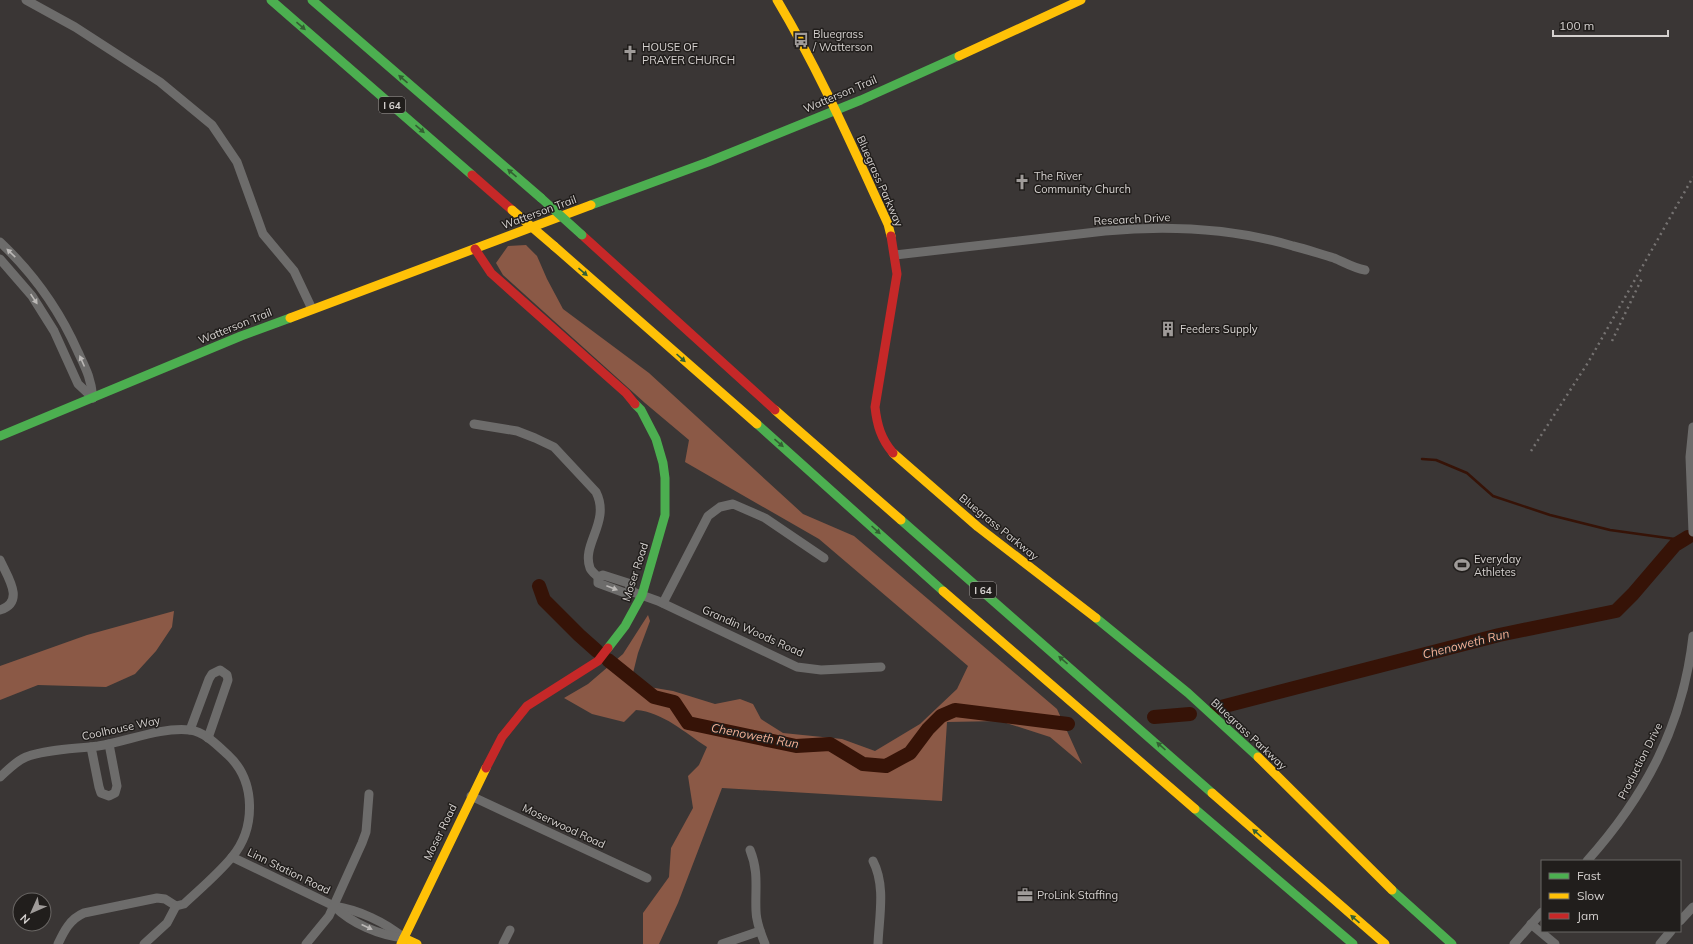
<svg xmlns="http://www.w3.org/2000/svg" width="1693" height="944" font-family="Mulish,sans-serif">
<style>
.forest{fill:#8b5946}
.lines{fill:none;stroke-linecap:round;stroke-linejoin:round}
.stream{stroke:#361307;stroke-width:2.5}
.river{stroke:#361307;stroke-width:14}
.street{stroke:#6d6c6b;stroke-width:9}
.fast{stroke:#4caf50;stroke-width:9}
.slow{stroke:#ffc107;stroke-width:9}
.jam{stroke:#c62828;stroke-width:9}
.rail{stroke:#767372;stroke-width:2.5;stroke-dasharray:2 4;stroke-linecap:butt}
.fast-bridge{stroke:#4caf50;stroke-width:9}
.slow-bridge{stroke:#ffc107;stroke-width:9}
.oneway{fill:#345f33}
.oneway2{fill:#bbb8b6}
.labels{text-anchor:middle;stroke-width:3;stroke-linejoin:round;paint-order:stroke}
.shield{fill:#211e1c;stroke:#9f9b99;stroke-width:1}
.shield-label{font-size:10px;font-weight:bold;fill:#d5d1cf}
.poi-label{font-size:11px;fill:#d5d1cf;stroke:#211e1c;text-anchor:start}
.street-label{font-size:11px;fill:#d5d1cf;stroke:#211e1c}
.water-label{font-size:12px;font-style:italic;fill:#f5b095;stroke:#211e1c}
</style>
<rect width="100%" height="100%" fill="#3a3635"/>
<!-- forest -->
<g class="forest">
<path d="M526 245 537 256 547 279 563 309 649 373 803 514 854 536 1057 709 1082 764 1050 737 1000 721 947 722 942 801 722 788 678 903 659 944H643V913L669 877 671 848 693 808 688 776 699 765 707 747C685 733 663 712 636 710L624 722 592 714 564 698 588 684 623 654 648 615 650 621 638 653 633 673 649 687 673 691 715 704 740 699 753 704 761 719 783 733 842 739 875 751 920 724 957 689 968 666 819 539 685 462 689 440 645 403 503 275 496 263 508 246Z"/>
<polygon points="174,611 172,627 156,651 135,674 106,687 38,685 0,700 0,666 87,635"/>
</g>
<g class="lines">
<!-- stream -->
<polyline class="stream" points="1422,459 1436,460 1467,473 1493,496 1550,515 1610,530 1682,540"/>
<!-- river -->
<g class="river">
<polyline points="539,586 544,600 579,635 597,651"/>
<polyline points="608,660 654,697 674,702 688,723 796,746 830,744 863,764 886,766 910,753 928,729 941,716 955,710 1068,724"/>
<polyline points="1217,708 1499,635 1616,611 1633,594 1675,545 1688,537"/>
<polyline points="1154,717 1190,714"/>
</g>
<!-- street -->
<g class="street">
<polyline points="26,0 75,27 160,82 212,125 237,162 263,234 294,271 312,309"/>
<path d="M0 242C34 274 59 309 78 352 86 369 91 378 93 398"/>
<path d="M895 255 1105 231C1168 225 1232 228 1293 246 1306 249 1320 254 1334 258 1344 262 1353 268 1365 270"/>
<polyline points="0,259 32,296 54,331 78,384 93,398"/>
<path d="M474 424 517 431 535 438 554 447 596 492C611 522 581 544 590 568 591 571 595 574 598 577V583L625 593 633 592 658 601 797 667 821 670 881 667"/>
<polyline points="1693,427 1690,457 1693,532"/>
<path d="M0 560C7 576 26 602 0 610"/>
<polyline points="598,577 603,575 628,583 633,592"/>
<polyline points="663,603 708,516 720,507 733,504 765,518 824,558"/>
<polyline points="190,730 209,679 212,674 220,670 227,675 228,680 208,738"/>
<polyline points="91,747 99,787 101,793 109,796 115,793 117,786 109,744"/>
<path d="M0 777C8 770 16 761 26 757 48 749 75 749 98 746 129 741 159 727 190 730 205 732 217 745 228 755 256 781 256 828 232 857 218 874 200 889 184 904L176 906 165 899 157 898 84 913C70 919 64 931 58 944"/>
<polyline points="471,796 647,878"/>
<path d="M750 850C759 872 755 888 756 911 756 922 761 934 765 944"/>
<path d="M232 857 334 906C359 910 385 922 404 938"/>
<path d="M873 861C886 886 879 917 878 944"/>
<path d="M1587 861C1646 795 1683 725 1693 636"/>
<path d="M334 906C352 924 379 935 404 938"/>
<polyline points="1680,921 1693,907"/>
<polyline points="1531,924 1555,944"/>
<polyline points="144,944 167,923 176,906"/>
<polyline points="306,944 329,916 362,843 366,832 369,794"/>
<polyline points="503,944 510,930"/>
<polyline points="722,944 760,931"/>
<polyline points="1514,944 1542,912"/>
<polyline points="1660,944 1671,931"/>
</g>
<!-- fast -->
<g class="fast">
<polyline points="271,0 472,175"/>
<polyline points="312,0 541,198"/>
<polyline points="591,205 708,162 861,100 959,56"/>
<polyline points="757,424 943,591"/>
<polyline points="0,436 241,336 290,318"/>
<polyline points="901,520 1212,793"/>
<polyline points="1096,618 1188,693 1258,757"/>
<polyline points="608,648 625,626 642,595 665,515 665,478 663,463 656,439 641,410 635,404"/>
<polyline points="1195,809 1353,944"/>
<polyline points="1392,890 1452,944"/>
</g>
<!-- slow -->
<g class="slow">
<path d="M777 0C820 72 853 148 888 224L891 236"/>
<polyline points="959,56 1081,0"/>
<polyline points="554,246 757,424"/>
<polyline points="290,318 591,205"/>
<polyline points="775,410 901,520"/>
<polyline points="893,453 978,527 1096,618"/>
<polyline points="943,591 1195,809"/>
<polyline points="1258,757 1392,890"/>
<polyline points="1212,793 1385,944"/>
<polyline points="404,938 417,944"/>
<polyline points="401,944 486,768"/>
</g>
<!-- jam -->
<g class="jam">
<polyline points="472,175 512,210"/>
<polyline points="582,235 775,410"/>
<path d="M891 236 897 274 875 407C877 425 881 439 893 453"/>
<polyline points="475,249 491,273 626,393 635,404"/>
<polyline points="486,768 502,737 527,706 598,661 608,648"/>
</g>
<!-- rail -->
<g class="rail">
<polyline points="1612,341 1643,276"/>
<polyline points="1531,451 1589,361 1693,177"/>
</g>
<!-- fast-bridge -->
<polyline class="fast-bridge" points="541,198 582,235"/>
<!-- slow-bridge -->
<polyline class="slow-bridge" points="512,210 554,246"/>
</g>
<!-- one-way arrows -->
<defs><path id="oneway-solid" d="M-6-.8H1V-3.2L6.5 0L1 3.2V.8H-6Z"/></defs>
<g class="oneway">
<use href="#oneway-solid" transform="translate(301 26) rotate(41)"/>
<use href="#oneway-solid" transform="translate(403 79) rotate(-139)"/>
<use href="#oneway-solid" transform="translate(420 129) rotate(41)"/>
<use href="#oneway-solid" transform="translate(512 173) rotate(-139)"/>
<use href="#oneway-solid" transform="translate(583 272) rotate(41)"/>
<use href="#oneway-solid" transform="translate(681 358) rotate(42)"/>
<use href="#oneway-solid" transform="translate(779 443) rotate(41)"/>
<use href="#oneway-solid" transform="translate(876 530) rotate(42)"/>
<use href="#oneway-solid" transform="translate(1063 660) rotate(-139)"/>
<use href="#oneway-solid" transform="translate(1161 746) rotate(-138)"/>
<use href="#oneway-solid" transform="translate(1257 833) rotate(-138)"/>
<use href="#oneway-solid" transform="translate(1355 919) rotate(-139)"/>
</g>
<g class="oneway2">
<use href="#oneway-solid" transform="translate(11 253) rotate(-136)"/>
<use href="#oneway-solid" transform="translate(34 299) rotate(56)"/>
<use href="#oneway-solid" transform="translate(82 361) rotate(-114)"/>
<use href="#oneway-solid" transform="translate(612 588) rotate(21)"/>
<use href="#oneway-solid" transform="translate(367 927) rotate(25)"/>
</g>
<!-- icons -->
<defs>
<symbol id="bus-bare" viewBox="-9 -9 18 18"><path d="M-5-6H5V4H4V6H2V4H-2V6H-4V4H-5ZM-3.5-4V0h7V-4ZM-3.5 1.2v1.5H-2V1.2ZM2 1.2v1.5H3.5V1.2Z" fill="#9f9b99" stroke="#211e1c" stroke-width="2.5" paint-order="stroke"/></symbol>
<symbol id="church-bare" viewBox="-9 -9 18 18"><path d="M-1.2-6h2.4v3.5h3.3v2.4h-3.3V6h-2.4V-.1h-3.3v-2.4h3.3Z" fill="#9f9b99" stroke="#211e1c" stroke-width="2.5" paint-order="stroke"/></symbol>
<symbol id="building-bare" viewBox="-9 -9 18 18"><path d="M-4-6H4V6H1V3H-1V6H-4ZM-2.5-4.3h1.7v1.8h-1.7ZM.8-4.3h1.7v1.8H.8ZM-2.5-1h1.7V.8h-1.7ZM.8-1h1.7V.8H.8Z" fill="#9f9b99" stroke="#211e1c" stroke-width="2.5" paint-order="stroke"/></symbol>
<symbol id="stadium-bare" viewBox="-9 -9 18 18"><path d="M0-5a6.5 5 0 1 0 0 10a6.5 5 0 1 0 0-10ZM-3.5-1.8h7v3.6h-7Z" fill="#9f9b99" stroke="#211e1c" stroke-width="2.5" paint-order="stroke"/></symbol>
<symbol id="office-bare" viewBox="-9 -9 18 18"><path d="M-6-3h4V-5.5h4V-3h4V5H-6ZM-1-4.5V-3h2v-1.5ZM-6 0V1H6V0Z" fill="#9f9b99" stroke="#211e1c" stroke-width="2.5" paint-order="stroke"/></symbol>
</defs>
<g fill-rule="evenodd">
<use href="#bus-bare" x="790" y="29" width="22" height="22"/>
<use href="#church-bare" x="619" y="42" width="22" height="22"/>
<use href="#church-bare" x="1011" y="171" width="22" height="22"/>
<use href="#building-bare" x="1157" y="318" width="22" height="22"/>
<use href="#stadium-bare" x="1451" y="554" width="22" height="22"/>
<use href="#office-bare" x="1014" y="884" width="22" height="22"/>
</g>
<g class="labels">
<!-- shield labels -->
<g class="shield">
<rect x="379" y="97" width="26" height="16" rx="3"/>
<rect x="970" y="582" width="26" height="16" rx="3"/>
</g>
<g class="shield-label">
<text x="392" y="109">I 64</text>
<text x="983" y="594">I 64</text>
</g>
<!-- poi labels -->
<g class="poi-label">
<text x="813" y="38">Bluegrass<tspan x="813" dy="13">/ Watterson</tspan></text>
<text x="642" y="51">HOUSE OF<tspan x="642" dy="13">PRAYER CHURCH</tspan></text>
<text x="1034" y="180">The River<tspan x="1034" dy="13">Community Church</tspan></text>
<text x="1180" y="333">Feeders Supply</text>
<text x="1474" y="563">Everyday<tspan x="1474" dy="13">Athletes</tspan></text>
<text x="1037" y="899">ProLink Staffing</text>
</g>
<!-- street labels -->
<g class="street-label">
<text transform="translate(840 94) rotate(-23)" y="4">Watterson Trail</text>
<text transform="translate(880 181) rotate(66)" y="4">Bluegrass Parkway</text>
<text transform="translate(539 212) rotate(-20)" y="4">Watterson Trail</text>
<text transform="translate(1132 219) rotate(-3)" y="4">Research Drive</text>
<text transform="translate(235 326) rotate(-22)" y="4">Watterson Trail</text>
<text transform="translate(999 527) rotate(39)" y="4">Bluegrass Parkway</text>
<text transform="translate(635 572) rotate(-72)" y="4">Moser Road</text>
<text transform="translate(753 631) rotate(24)" y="4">Grandin Woods Road</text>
<text transform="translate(121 728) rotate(-12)" y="4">Coolhouse Way</text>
<text transform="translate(1249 734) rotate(43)" y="4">Bluegrass Parkway</text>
<text transform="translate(1640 761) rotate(-63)" y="4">Production Drive</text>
<text transform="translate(564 826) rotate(25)" y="4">Moserwood Road</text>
<text transform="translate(440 832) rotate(-64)" y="4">Moser Road</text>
<text transform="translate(289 871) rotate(26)" y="4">Linn Station Road</text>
</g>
<!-- water labels -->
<g class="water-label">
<text transform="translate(1466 644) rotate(-14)" y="4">Chenoweth Run</text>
<text transform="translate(755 736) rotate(11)" y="4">Chenoweth Run</text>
</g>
</g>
<!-- legend -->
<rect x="1541" y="860" width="140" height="72" fill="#211e1c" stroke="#696664"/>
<rect x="1549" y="873" width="20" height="6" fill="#4caf50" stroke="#696664"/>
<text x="1577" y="880" font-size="12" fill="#d5d1cf">Fast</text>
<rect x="1549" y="893" width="20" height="6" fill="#ffc107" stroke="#696664"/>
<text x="1577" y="900" font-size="12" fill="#d5d1cf">Slow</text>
<rect x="1549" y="913" width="20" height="6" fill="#c62828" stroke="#696664"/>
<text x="1577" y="920" font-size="12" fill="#d5d1cf">Jam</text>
<!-- north arrow -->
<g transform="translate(32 912) rotate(225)"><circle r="19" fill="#211e1c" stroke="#696664"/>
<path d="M0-3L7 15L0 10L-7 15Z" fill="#9f9b99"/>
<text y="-6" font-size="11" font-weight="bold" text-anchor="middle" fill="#d5d1cf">N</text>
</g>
<!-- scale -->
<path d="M1553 30v6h115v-6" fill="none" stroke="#d5d1cf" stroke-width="2"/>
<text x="1559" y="30" font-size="12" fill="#d5d1cf" stroke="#211e1c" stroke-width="3" paint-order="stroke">100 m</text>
</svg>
